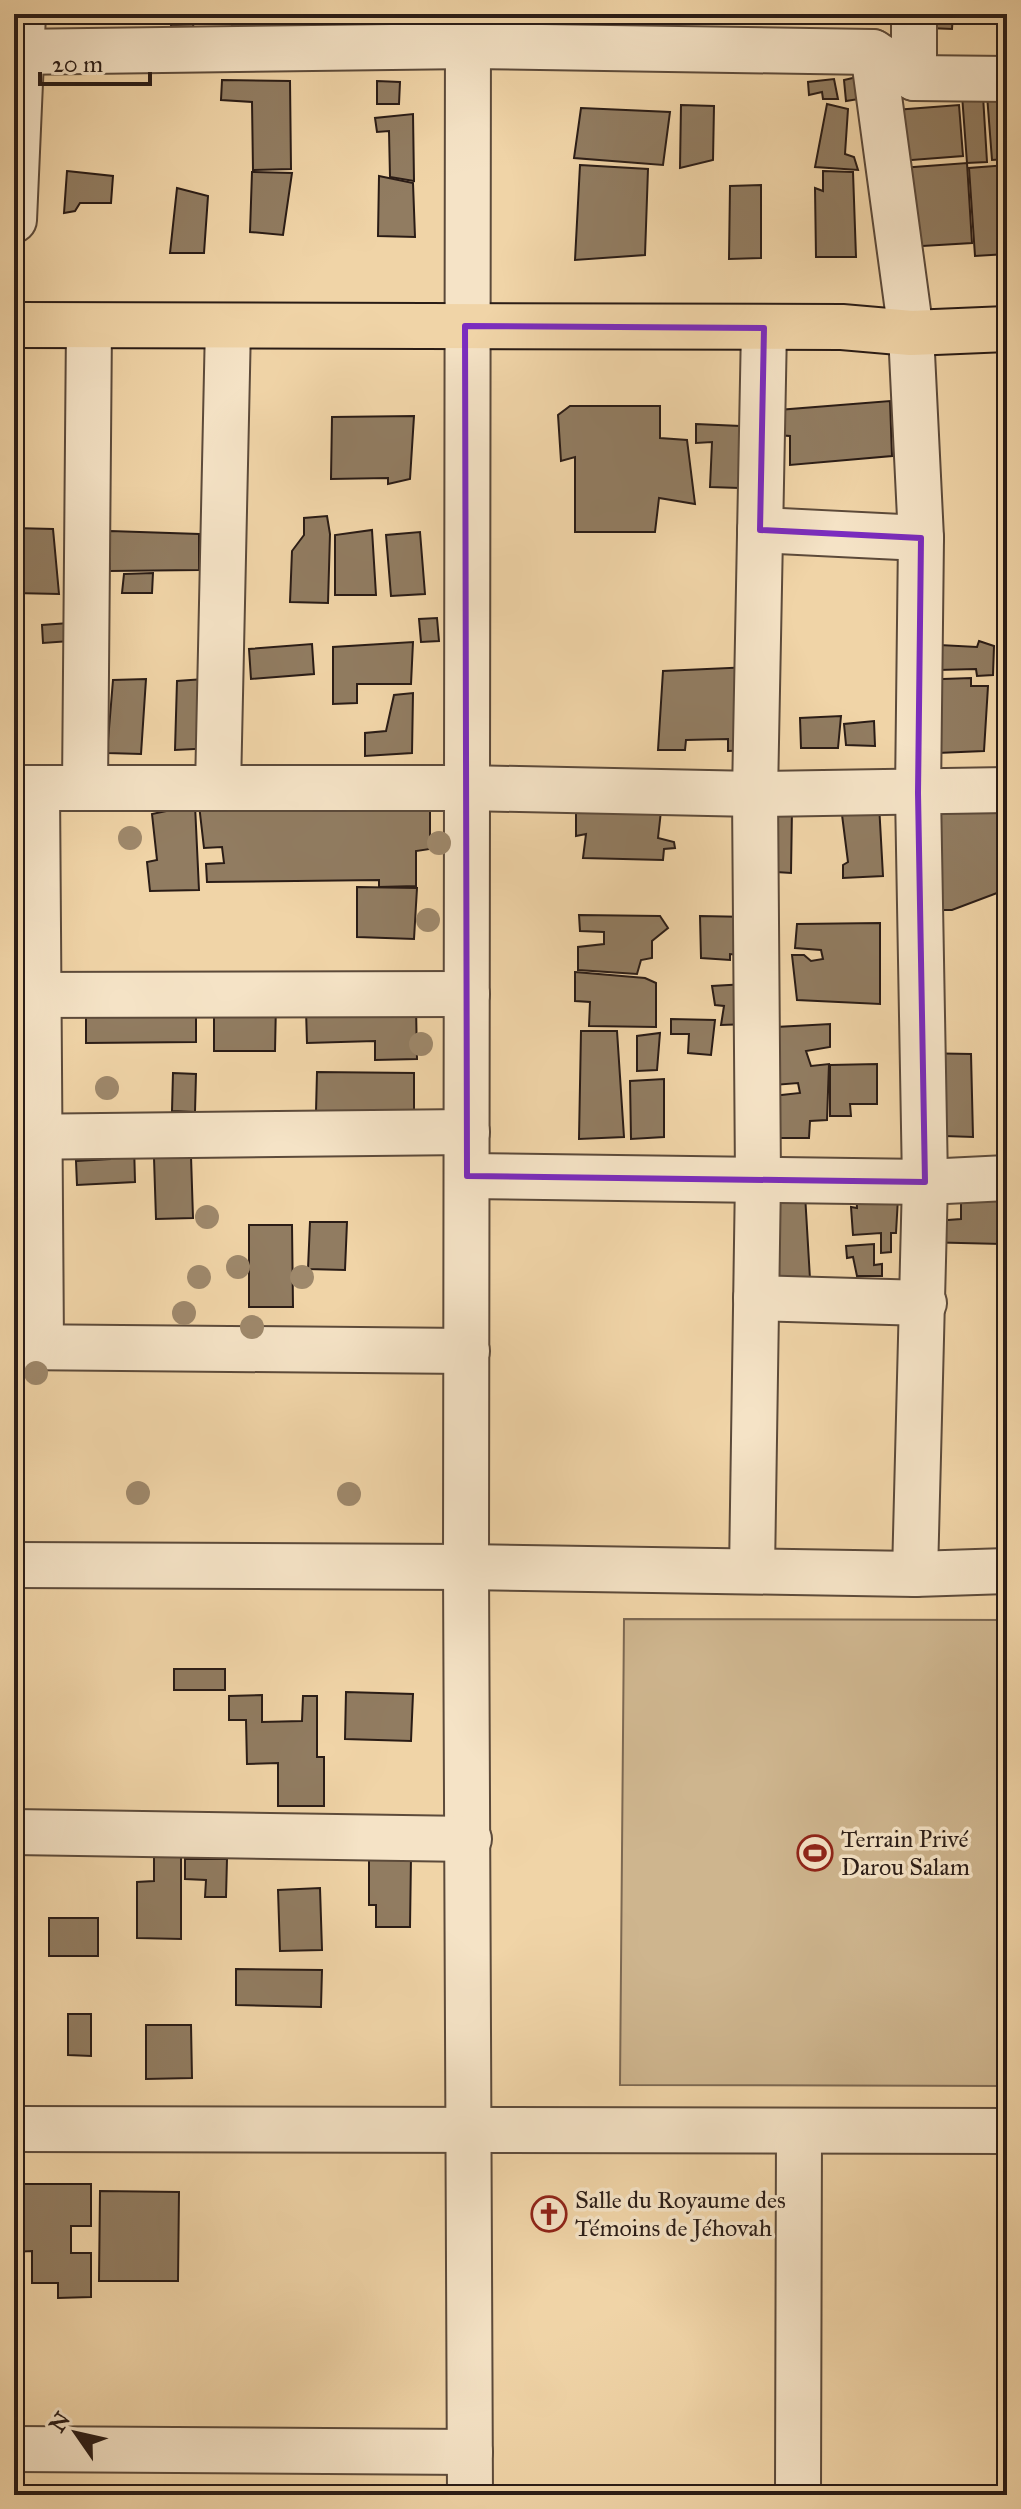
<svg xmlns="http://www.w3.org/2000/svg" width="1021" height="2509" font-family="'IM FELL Great Primer',serif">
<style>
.green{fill:#ceb58e;stroke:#7c6852;stroke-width:2}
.building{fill:#917c61;stroke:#2a1c16;stroke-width:2}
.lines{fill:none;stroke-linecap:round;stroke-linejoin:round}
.minor-casing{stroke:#5c4a3a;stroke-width:48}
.major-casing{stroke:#2a1c16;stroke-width:48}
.minor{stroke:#f5e3c6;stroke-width:44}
.major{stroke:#f0d4a7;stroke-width:44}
.tree{fill:#9e886b}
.marked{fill:none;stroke:#7b2cbf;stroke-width:6;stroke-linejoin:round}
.labels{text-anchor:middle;stroke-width:7;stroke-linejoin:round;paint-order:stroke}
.poi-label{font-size:24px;fill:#2a1c16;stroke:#f5e3c6;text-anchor:start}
</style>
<rect width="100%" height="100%" fill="#f0d4a7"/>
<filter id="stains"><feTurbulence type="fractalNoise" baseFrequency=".0025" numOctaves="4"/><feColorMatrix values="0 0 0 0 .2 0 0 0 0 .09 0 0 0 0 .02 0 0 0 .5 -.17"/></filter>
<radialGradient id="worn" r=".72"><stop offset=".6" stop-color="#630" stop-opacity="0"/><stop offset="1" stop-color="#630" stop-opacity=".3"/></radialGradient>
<!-- green -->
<polygon class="green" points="624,1619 1007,1620 1007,2086 620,2085"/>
<!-- building -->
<g class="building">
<polygon points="172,14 195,14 193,27 171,26"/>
<polygon points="231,14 253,14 253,22 232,25"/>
<polygon points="275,14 298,14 297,25 275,24"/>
<rect x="377" y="14" width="41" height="13"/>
<polygon points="929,14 953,14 952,29 928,28"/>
<polygon points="857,77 859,99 846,101 844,80"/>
<polygon points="834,79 838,99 823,99 822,92 809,95 808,82"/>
<polygon points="982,79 987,162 967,163 961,81"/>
<polygon points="222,80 290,81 291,169 253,170 252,102 221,100"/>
<polygon points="377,81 400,82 399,104 377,104"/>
<polygon points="1007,81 1007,159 992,160 986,82"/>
<polygon points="827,104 848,109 845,154 854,157 858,170 815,167"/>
<polygon points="681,105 714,106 713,160 680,168"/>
<polygon points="959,105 963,156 899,161 895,110"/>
<polygon points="581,108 670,112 663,165 574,158"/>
<polygon points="413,114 414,181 390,177 389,131 377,132 375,118"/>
<polygon points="967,163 972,243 906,247 901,168"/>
<polygon points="580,165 648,169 645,255 575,260"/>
<polygon points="1007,165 1007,254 975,256 969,168"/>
<polygon points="67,171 113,176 111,203 80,203 75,211 64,213"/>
<polygon points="823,171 853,172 856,257 816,257 815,188 823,191"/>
<polygon points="252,172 292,173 283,235 250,232"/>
<polygon points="379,176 413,183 415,237 378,236"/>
<polygon points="761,185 761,258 729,259 730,186"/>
<polygon points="177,188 208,196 204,253 170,253"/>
<polygon points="890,401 892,456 790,465 790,436 775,435 778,410"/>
<polygon points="570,406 660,406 660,438 687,440 695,504 659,498 655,532 575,532 575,457 561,461 558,415"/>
<polygon points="414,416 410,479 388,484 388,478 331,479 332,417"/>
<polygon points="696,424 740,426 739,488 710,487 712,442 696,443"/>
<polygon points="327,516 330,534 328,603 290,602 292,551 304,535 304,518"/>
<polygon points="14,528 53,529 59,594 14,593"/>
<polygon points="372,530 376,595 335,595 335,535"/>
<polygon points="110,531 199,534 199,570 110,571"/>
<polygon points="420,532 425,594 391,596 386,535"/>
<polygon points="153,573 152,593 122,593 124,574"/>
<polygon points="437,618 439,641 421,642 419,619"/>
<polygon points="83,622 84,640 43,643 42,625"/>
<polygon points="979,641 994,646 993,675 977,676 976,669 938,670 940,645 977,647"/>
<polygon points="413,642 411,684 357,684 357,703 333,704 333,647"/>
<polygon points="312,644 314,674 251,679 249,649"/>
<polygon points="751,667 755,750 728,751 728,739 686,740 685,750 658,750 663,671"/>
<polygon points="218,678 215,748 175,750 177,681"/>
<polygon points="971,678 971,686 988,686 984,751 914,754 914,680"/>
<polygon points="146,679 141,754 107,753 113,680"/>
<polygon points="413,693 412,753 365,756 365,733 386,731 394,695"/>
<polygon points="841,716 838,748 801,748 800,718"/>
<polygon points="874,721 875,746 846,745 844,724"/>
<polygon points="198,796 430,807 430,849 416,851 416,886 379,887 379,880 207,882 206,864 224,863 222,847 204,848"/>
<polygon points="999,799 997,893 952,910 915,910 907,801"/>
<polygon points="576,801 661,811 658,838 674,842 675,848 664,849 663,860 583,858 586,834 576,836"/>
<polygon points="879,804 883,876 843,878 843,865 848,862 841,807"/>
<polygon points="195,805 199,890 150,891 147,862 157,860 152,814"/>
<polygon points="770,808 792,809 791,873 776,872"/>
<polygon points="357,887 417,888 414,939 357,937"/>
<polygon points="579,915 660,916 668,928 652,941 652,958 641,960 637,974 578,970 578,947 604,944 604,932 580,931"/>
<polygon points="700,916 750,917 749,956 730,954 730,960 701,958"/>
<polygon points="880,923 880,1004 797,1000 792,955 804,955 811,961 823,959 821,950 795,948 797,924"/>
<polygon points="575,972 645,978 656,983 656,1027 589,1026 590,1002 575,1001"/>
<polygon points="746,984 749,1024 721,1025 724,1006 715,1005 712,986"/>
<polygon points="214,1003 276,1003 275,1051 214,1051"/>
<polygon points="196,1005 196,1042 86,1043 86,1007"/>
<polygon points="416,1007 417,1059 375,1060 375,1041 307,1043 306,1010"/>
<polygon points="671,1019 715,1020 711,1055 688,1053 689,1034 671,1034"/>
<polygon points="830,1024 830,1047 806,1051 811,1066 829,1064 827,1120 810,1121 809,1138 780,1138 773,1096 800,1093 798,1083 774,1085 776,1027"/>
<polygon points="581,1031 617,1031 624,1137 579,1139"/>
<polygon points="660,1033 657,1070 637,1071 637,1036"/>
<polygon points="915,1053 971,1054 973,1137 914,1135"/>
<polygon points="877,1064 877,1104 850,1104 851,1116 830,1116 830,1065"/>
<polygon points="317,1072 414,1073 414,1113 316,1112"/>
<polygon points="173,1073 196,1074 195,1112 172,1111"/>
<polygon points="664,1079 664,1137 631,1139 630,1081"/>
<polygon points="110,1144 134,1144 135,1182 77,1185 76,1161 110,1159"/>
<polygon points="28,1148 30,1224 14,1224 14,1149"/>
<polygon points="191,1156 193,1218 156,1219 154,1158"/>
<polygon points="899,1180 896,1233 891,1233 891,1252 881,1253 881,1233 853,1235 851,1207 857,1208 856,1184"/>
<polygon points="777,1190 805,1194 810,1279 773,1279"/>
<polygon points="961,1191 1003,1191 1002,1244 920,1242 921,1222 961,1219"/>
<polygon points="310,1222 347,1222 345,1270 308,1269"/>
<polygon points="249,1225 292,1225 293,1307 249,1307"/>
<polygon points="874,1244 874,1265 882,1264 882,1276 857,1276 853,1257 847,1258 846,1246"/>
<rect x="174" y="1669" width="51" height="21"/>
<polygon points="346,1692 413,1694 411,1741 345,1739"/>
<polygon points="262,1695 262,1722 302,1721 303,1696 317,1696 317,1757 324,1757 324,1806 278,1806 278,1763 247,1764 246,1720 229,1720 229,1696"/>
<polygon points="154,1856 181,1856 181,1939 137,1938 137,1882 154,1881"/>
<polygon points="369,1856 411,1857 410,1927 376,1927 376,1905 369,1905"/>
<polygon points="185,1859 227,1859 226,1897 205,1897 206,1880 185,1879"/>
<polygon points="320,1888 322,1950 280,1951 278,1890"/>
<rect x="49" y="1918" width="49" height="38"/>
<polygon points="236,1969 322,1970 321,2007 236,2005"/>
<polygon points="68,2014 91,2014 91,2056 68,2055"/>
<polygon points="146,2025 191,2025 192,2078 146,2079"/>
<polygon points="14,2184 91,2184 91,2226 71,2226 71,2253 91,2253 91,2297 58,2298 58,2283 32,2283 32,2251 14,2252"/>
<polygon points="100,2191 179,2192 178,2281 99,2281"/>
</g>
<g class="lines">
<defs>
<g id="minor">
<polyline points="468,14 466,1567 470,2495"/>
<polyline points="914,14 914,78"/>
<polyline points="14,52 470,46 873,52 914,78 1007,79"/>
<polyline points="873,52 911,333 921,538 918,793 925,1182 915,1574"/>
<polyline points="14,220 23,14"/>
<polyline points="760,530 921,538"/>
<polyline points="14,788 466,788 755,794 1007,790"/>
<polyline points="37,788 41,1347"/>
<polyline points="85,788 89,326"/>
<polyline points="218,788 228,326"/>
<polyline points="14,995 467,994"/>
<polyline points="14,1137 467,1132"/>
<polyline points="467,1176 925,1182 1007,1178"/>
<polyline points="756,1298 924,1303"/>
<polyline points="14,1347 467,1351"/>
<polyline points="14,1565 466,1567 915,1574 1007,1571"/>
<polyline points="752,1571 758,1178 755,794 764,328"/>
<polyline points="14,1832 469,1839"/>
<polyline points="14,2129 1007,2131"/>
<polyline points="14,2449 470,2452"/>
<polyline points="798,2495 799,2131"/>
</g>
<polyline id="major" points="14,325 842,327 911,333 1007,329"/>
</defs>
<!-- minor casing -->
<use href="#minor" class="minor-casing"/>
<!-- major casing -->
<use href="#major" class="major-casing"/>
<!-- minor -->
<use href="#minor" class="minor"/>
<!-- major -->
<use href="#major" class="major"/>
</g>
<!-- trees -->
<g class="tree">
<circle cx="130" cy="838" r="12"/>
<circle cx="439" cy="843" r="12"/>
<circle cx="428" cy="920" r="12"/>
<circle cx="421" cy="1044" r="12"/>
<circle cx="107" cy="1088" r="12"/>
<circle cx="207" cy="1217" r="12"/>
<circle cx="238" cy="1267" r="12"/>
<circle cx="199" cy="1277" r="12"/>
<circle cx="302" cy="1277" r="12"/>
<circle cx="184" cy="1313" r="12"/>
<circle cx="252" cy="1327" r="12"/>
<circle cx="36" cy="1373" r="12"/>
<circle cx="138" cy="1493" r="12"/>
<circle cx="349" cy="1494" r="12"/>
</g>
<!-- marked area -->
<path class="marked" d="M465 326 764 328 760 530 921 538 918 793 925 1182 467 1176Z"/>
<!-- icons -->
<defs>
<symbol id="stadium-ring" viewBox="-11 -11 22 22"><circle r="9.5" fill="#f5e3c6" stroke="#8f2418" stroke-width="1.5"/><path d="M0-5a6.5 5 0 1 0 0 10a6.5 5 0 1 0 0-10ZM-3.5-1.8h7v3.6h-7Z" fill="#8f2418"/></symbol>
<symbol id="church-ring" viewBox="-11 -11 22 22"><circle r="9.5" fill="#f5e3c6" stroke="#8f2418" stroke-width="1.5"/><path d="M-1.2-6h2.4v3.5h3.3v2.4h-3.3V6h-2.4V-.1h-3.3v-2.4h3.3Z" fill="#8f2418"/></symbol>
</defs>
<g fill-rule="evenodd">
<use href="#stadium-ring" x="795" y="1833" width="40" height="40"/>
<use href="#church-ring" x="529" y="2194" width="40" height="40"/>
</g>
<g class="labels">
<!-- poi labels -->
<g class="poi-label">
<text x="841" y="1847">Terrain Privé<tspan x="841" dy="28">Darou Salam</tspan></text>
<text x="575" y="2208">Salle du Royaume des<tspan x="575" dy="28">Témoins de Jéhovah</tspan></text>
</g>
</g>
<!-- margin -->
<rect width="1021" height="2509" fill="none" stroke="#f0d4a7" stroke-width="48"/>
<rect x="16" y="16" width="989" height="2477" fill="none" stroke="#2a1c16" stroke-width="4"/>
<rect x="24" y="24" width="973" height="2461" fill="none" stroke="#2a1c16" stroke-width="2"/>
<!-- north arrow -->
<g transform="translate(76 2433) rotate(304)" stroke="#f5e3c6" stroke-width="6" paint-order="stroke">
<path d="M0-6L14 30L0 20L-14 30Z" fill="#2a1c16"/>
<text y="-12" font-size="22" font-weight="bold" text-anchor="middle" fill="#2a1c16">N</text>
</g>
<!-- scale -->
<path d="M40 72v12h110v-12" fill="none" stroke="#2a1c16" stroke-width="4"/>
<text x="52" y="72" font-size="24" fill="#2a1c16" stroke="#f5e3c6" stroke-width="6" paint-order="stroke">20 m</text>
<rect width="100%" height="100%" filter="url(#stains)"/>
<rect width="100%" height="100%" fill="url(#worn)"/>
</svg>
